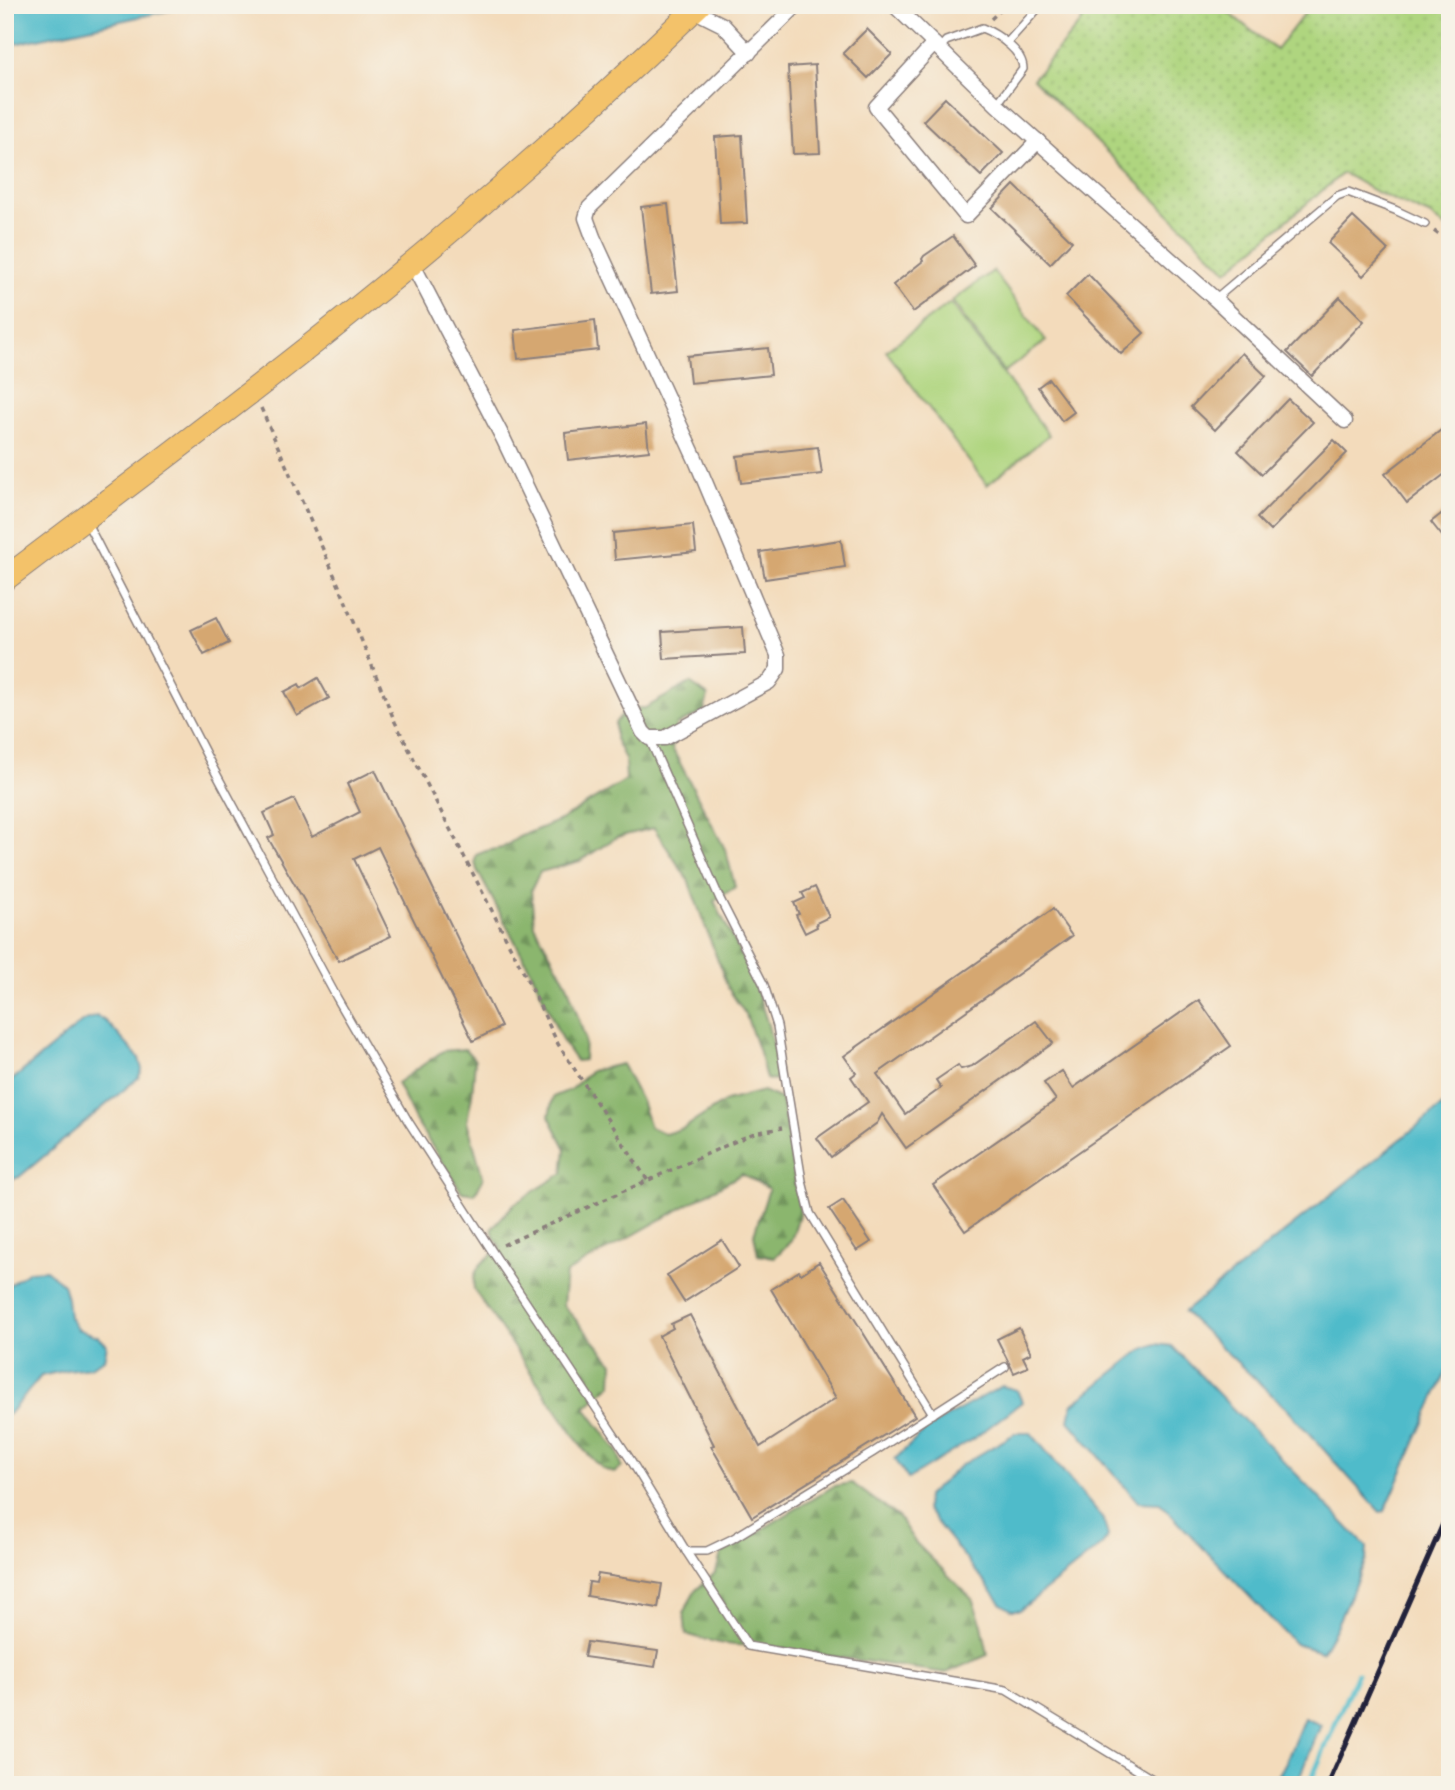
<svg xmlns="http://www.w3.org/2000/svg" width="1455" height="1790" font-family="'IM FELL DW Pica',serif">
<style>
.green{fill:#afd57f;stroke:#687c5d;stroke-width:2}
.forest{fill:url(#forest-firs);stroke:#566c54;stroke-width:2}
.garden{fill:url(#garden-dots);stroke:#687c5d;stroke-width:2}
.water{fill:#4fbbca;stroke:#386e82;stroke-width:2}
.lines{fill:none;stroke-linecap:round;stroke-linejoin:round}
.stream{stroke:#4fbbca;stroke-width:5}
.building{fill:#d5a771}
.lane-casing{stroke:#8a7e7b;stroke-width:10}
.street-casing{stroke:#8a7e7b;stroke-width:17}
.primary-casing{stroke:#8a7e7b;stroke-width:25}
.path{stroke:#8a7e7b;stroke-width:3.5;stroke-dasharray:5 5;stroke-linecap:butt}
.lane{stroke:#fff;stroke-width:7}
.street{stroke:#fff;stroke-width:14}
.primary{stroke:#f3c26a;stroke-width:23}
.rail{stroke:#22223b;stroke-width:5}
</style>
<defs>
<pattern id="forest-firs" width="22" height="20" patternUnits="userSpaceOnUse" patternTransform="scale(1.75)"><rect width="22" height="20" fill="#8bb66e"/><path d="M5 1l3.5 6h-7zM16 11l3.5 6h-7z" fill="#71945c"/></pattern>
<pattern id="garden-dots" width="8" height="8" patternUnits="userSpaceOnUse" patternTransform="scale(1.75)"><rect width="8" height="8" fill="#afd57f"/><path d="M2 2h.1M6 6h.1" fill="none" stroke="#96b76f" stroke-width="1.8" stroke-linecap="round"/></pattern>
</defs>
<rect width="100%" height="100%" fill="#f7f3e8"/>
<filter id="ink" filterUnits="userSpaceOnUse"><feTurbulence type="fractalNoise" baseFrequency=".0143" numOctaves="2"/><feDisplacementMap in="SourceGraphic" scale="14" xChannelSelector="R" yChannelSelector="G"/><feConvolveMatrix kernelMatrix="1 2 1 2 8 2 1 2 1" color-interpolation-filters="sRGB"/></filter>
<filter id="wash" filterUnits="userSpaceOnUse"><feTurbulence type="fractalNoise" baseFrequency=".00686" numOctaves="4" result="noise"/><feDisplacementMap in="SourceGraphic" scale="28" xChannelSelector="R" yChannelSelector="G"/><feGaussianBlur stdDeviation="1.57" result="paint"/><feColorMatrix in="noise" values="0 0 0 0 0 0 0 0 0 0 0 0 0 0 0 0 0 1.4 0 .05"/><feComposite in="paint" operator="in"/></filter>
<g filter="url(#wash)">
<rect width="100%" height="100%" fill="#f3dbbb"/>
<!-- green -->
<g class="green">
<polygon points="993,271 1046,341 1004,372 952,301"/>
<polygon points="950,303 1049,435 987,485 886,351"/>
</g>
<!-- forest -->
<g class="forest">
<polygon points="690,683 708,696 704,712 676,725 672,748 726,851 735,887 714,901 753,979 768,1025 780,1076 779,1081 766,1079 760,1055 746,1015 728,988 688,880 654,828 617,837 580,861 540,872 531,890 534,925 567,984 585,1038 584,1060 576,1061 563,1042 534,977 477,870 475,862 476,855 486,851 502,848 519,837 560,820 626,780 625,759 615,739 615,723 627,708 645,708"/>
<polygon points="465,1049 475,1060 472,1095 467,1121 483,1178 475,1194 462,1192 415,1120 397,1083 443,1051"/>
<path d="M622 1064 641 1101 650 1127 665 1134 684 1128 726 1101 763 1091 781 1099 800 1212 791 1241 775 1257 758 1255 754 1234 769 1189 742 1174 566 1273 563 1305 613 1363 612 1384 585 1408 618 1452 622 1467 614 1473 603 1469 584 1450 474 1290C471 1267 485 1260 501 1248L494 1237 492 1228 514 1204 563 1173 566 1149 549 1116 553 1097 570 1090 591 1071Z"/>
<path d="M852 1483 899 1518 915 1542 972 1599 982 1625 988 1655 946 1673 755 1645C729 1647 710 1641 686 1634L684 1611 696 1590 716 1572 721 1554 834 1486Z"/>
</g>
<!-- garden -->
<polygon class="garden" points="1070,5 1219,5 1276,50 1311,5 1450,5 1450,230 1429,215 1378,193 1343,173 1227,271 1033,79 1083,20"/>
<!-- water -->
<g class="water">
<polygon points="5,5 194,5 5,46"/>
<polygon points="96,1016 107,1022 139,1058 142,1070 138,1078 19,1177 11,1180 5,1177 5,1086 83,1021"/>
<polygon points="1450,1100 1450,1363 1385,1511 1380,1512 1287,1409 1184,1312"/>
<polygon points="46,1270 63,1284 67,1299 69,1317 77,1329 98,1336 107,1345 104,1359 90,1367 67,1370 41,1376 9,1414 5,1416 5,1288 29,1271"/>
<polygon points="1156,1344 1172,1346 1367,1547 1366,1560 1335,1629 1322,1652 1295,1644 1160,1503 1138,1502 1069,1421 1072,1405 1141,1350"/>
<polygon points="1002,1386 1017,1390 1022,1402 976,1437 908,1479 895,1459 929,1427"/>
<polygon points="1016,1433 1031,1433 1103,1519 1108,1536 1102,1545 1020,1610 1011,1610 1002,1604 926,1509 927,1496 960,1466"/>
<polygon points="1304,1718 1321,1725 1296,1785 1273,1785 1286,1762"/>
</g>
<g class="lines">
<!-- stream -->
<polyline class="stream" points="1309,1785 1357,1673"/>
</g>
<g id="blocks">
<!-- building -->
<g class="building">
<polygon points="867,29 892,54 868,78 843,53"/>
<polygon points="815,65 820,153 793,154 788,67"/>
<polygon points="945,98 1003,153 981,176 923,121"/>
<polygon points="742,135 747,223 720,224 715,137"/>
<polygon points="1014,185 1072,241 1050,264 992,208"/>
<polygon points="668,204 678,291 651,294 641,207"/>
<polygon points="1353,217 1388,250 1363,276 1328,243"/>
<polygon points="953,236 975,266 913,312 893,285 923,261 922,259 924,256"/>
<polygon points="1088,274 1144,333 1121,354 1066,296"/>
<polygon points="1340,297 1364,321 1312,376 1287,352"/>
<polygon points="595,320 598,350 518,359 515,330"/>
<polygon points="768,348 771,375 690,383 687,356"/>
<polygon points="1242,353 1266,376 1215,430 1191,407"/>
<polygon points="1049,379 1074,412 1062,421 1038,387"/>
<polygon points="1288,399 1313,422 1262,474 1238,451"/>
<polygon points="1450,423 1450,470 1407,503 1385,474"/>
<polygon points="646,424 649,451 568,460 565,433"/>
<polygon points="1334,440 1347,453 1270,531 1257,518"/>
<polygon points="818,447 822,474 741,483 737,456"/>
<polygon points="1450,507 1450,546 1431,522"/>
<polygon points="693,525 696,552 615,560 613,533"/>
<polygon points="841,540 845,567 765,579 760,552"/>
<polygon points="216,618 229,643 204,655 191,630"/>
<polygon points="743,627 745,654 664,659 662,632"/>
<polygon points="318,678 329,698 297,716 284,692 299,684 301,688"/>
<polygon points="375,770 501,1027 473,1041 378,847 354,859 391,936 339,961 268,838 274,835 264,813 294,799 312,837 360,812 347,784"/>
<polygon points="815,887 829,917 816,923 817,927 805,933 796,915 799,914 794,903 805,898 802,893"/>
<polygon points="1053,909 1072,936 877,1074 905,1114 941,1088 936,1080 958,1065 961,1069 972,1066 1036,1021 1053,1043 906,1148 882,1114 877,1123 831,1157 817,1138 868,1102 851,1077 856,1073 844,1056"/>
<polygon points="1199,1000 1231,1046 965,1231 933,1185 1056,1100 1044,1083 1062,1071 1073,1088"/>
<polygon points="843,1200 871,1242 857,1251 829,1209"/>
<polygon points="722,1240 739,1267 684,1302 667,1275"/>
<polygon points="819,1262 915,1416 752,1517 711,1446 714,1445 659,1336 673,1328 671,1324 690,1315 760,1447 836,1398 771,1289 799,1271 801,1274"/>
<polygon points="1019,1328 1031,1353 1023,1357 1028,1367 1014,1373 997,1339"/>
<polygon points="598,1574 662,1584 658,1608 587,1596 589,1582 596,1583"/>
<polygon points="587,1642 658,1651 655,1667 584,1657"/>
</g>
</g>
</g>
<g filter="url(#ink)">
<use href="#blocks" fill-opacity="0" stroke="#8a7e7b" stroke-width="2"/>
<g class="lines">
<defs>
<g id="lane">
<polyline points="1007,43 1041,5"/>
<path d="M939 49 946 41 982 28C997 34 1023 51 1023 69L997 104"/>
<polyline points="1215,299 1337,196 1348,192 1395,210 1425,224"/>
<polyline points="87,523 211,764 337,998 408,1121 492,1251 632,1462 686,1551 748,1646 1006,1690 1162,1785"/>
<polyline points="649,738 720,899 764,985 777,1026 802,1181 810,1213 933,1414"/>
<polyline points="686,1551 707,1551 732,1539 872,1453 1005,1367"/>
</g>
<g id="street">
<polyline points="894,5 997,105 1215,299 1345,421"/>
<polyline points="693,10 723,25 749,53"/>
<polyline points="934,44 876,107 966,216 1038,141"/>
<polyline points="412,263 503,438 643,732 649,738 665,738 769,682 778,669 778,655 695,458 593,237 586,218 589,208 797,5"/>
</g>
<path id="primary" d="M5 579C121 491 237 405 350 314 471 217 587 113 699 5"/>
</defs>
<!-- lane casing -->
<use href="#lane" class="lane-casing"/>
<!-- street casing -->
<use href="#street" class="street-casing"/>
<!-- primary casing -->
<use href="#primary" class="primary-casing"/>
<!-- path -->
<g class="path">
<polyline points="991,19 1006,5"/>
<polyline points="1434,231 1450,243"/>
<polyline points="261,408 343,595 395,722 524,973 558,1044 648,1181"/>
<polyline points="503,1245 754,1133 782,1128"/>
</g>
<!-- lane -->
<use href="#lane" class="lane"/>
<!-- street -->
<use href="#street" class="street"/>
<!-- primary -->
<use href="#primary" class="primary"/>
<!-- rail -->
<polyline class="rail" points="1328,1785 1450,1508"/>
</g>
</g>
<!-- margin -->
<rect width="1455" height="1790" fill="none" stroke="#f7f3e8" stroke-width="28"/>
</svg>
